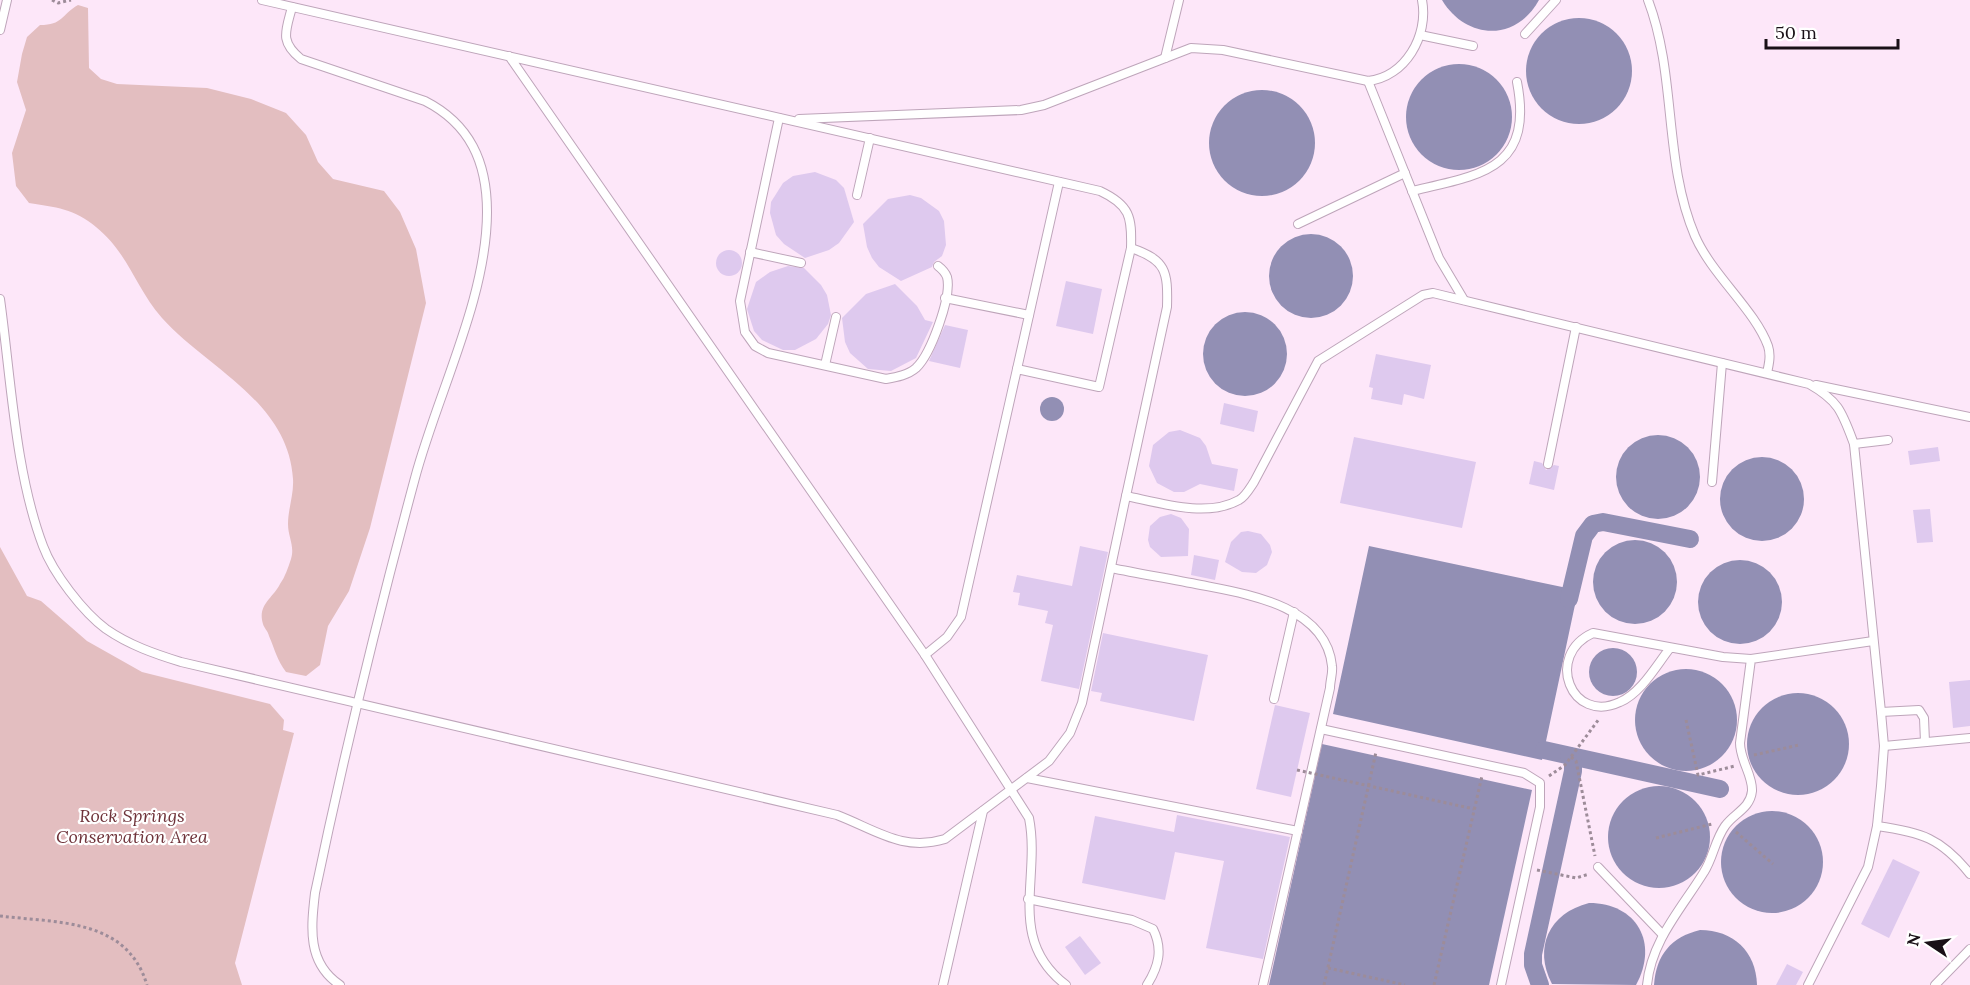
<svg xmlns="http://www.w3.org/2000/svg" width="1970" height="985" font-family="Lora,serif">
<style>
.green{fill:#e3bec0}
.water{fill:#928fb4}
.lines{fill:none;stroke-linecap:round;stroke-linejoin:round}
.canal{stroke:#928fb4;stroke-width:18}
.building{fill:#dec9ee}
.service-casing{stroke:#bea5ba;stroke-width:10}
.path{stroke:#9d8c99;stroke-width:3;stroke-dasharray:3 3;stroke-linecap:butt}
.service{stroke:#fff;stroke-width:8}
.path-bridge{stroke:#9d8c99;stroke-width:3;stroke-dasharray:3 3;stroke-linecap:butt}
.labels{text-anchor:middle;stroke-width:4.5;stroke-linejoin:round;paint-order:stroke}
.park-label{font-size:18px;font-style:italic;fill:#6e3239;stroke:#fff}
</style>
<rect width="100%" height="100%" fill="#fde7f9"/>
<!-- green -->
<g class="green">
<path d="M78 5 88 8 89 68 101 79 117 84 207 88 251 99 286 113 306 135 318 162 333 179 384 191 400 212 416 249 426 303 370 528 349 591 328 626 320 665 306 676 286 672C277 660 275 650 269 636 268 631 264 628 263 624 257 605 273 598 280 584 285 577 288 568 291 559 295 546 288 537 288 524 288 509 294 494 293 479 288 401 208 369 162 318 135 287 129 254 96 227 75 209 55 207 29 203L16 186 12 153 26 110 17 82 22 54 27 37 40 25C63 25 61 15 78 5Z"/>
<polygon points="0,547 27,596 41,601 87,641 142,672 270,704 284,720 283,730 294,733 235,963 242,985 0,985"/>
</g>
<!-- water -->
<g class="water">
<path d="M1442 0H1539C1516 42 1466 40 1442 0Z"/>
<circle cx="1579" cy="71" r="53"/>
<circle cx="1459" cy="117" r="53"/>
<circle cx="1262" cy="143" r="53"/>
<circle cx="1311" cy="276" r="42"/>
<circle cx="1245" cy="354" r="42"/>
<circle cx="1052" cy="409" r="12"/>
<circle cx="1658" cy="477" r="42"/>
<circle cx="1762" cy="499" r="42"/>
<circle cx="1635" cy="582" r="42"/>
<polygon points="1369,546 1567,588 1565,598 1576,600 1542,760 1333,714"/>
<circle cx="1740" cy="602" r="42"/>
<circle cx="1613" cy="672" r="24"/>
<circle cx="1686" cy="720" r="51"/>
<circle cx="1798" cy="744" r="51"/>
<polygon points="1322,744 1532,790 1489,985 1269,985"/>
<circle cx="1659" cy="837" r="51"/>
<circle cx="1772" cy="862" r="51"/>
<path d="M1589 903C1637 903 1659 943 1636 985L1552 984C1533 948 1549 913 1589 903Z"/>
<path d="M1700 930C1733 930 1756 951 1757 985H1654C1656 955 1671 937 1700 930Z"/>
</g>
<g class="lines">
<!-- canal -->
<g class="canal">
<polyline points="1569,599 1584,536 1593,524 1603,522 1690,539"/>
<polyline points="1544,750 1720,789"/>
<polyline points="1540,985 1533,965 1533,954 1573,771 1573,761 1569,756"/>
</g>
</g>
<!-- building -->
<g class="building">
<polygon points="815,172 836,180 844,188 854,222 839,243 829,250 805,258 784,244 776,235 770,213 771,202 783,183 793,176"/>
<polygon points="910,195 921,198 939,211 944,221 946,245 942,256 934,262 932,267 901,281 879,267 872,258 867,247 863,224 888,199"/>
<circle cx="729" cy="263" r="13"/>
<polygon points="788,266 804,268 821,285 827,295 831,315 828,324 816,339 795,350 783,350 762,340 754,331 747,309 756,282 770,272"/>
<polygon points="1066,281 1102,289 1093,334 1056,326"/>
<polygon points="895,284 917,306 925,320 933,322 916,358 891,371 868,369 850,353 845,342 842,318 866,294"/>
<polygon points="945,325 968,330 960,368 929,361"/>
<polygon points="1376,354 1431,365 1424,399 1404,394 1402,405 1371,399 1373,388 1369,387"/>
<polygon points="1224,403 1258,411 1254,432 1220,424"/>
<polygon points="1180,430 1200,438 1206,446 1212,464 1238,469 1234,491 1200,484 1184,492 1174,492 1157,483 1149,466 1153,445 1169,432"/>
<polygon points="1354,437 1476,462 1462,528 1340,503"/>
<polygon points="1938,447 1940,461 1910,465 1908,451"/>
<polygon points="1534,461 1542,463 1546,470 1554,465 1559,466 1554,490 1529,484"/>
<polygon points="1930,509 1933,542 1917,543 1913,510"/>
<polygon points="1171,514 1181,518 1189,529 1188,556 1161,557 1150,547 1148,540 1150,526 1160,517"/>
<polygon points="1248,531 1261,534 1270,545 1272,552 1267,565 1256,573 1242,572 1225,562 1231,542 1241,532"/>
<polygon points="1080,546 1108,552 1079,689 1041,681 1053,625 1045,623 1048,611 1018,605 1020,593 1013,592 1017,575 1072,586"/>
<polygon points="1194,555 1219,560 1215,580 1191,575"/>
<polygon points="1103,633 1208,655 1194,721 1100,701 1102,693 1091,691"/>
<polygon points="1970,680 1970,726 1953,728 1949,682"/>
<polygon points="1275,705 1310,713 1291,797 1256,789"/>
<polygon points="1177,815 1290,837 1263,959 1206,948 1224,861 1175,852 1165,900 1082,883 1095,816 1174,832"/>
<polygon points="1893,859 1920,872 1889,938 1861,924"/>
<polygon points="1080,936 1101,963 1085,975 1065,947"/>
<polygon points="1787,964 1803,972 1796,985 1776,985"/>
</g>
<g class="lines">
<defs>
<g id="service">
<path d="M262 0 1100 191C1130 205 1132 217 1131 248L1099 387 1017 369 961 617 947 637 925 655 509 56"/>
<path d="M1648 0C1677 76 1663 161 1695 236 1712 275 1755 310 1768 346 1771 355 1769 364 1767 373"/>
<path d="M292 7C286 31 279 41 301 59L425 101C470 124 487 162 487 212 487 298 437 395 415 478 378 615 344 754 315 893 311 928 307 963 340 985"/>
<polyline points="0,30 7,0"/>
<polyline points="1525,34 1556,0"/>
<polyline points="1420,35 1473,46"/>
<polyline points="1165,58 1179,0"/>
<polyline points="1368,81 1439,258 1464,300"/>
<path d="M779 118 740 301 745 332 755 346 768 353 886 379C897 377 908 375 916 368 931 354 952 296 947 277 945 272 942 269 938 266"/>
<path d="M799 119 1021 110 1044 105 1191 48 1223 50 1368 81C1405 77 1429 36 1422 0"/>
<path d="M1412 191C1480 175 1534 170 1517 82"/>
<polyline points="857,195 870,138"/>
<polyline points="1298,224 1405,173"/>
<path d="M1131 248C1166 260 1168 271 1167 307L1126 496C1160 503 1207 518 1239 500 1245 497 1250 488 1254 482L1318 361 1423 295 1433 293 1809 384C1839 401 1842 412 1854 444L1881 712 1884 746 1881 786 1877 826 1868 867 1808 985"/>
<polyline points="750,252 801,263"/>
<polyline points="945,298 1029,315"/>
<path d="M0 299C11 378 15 472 43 546 53 573 83 612 106 629 129 645 155 654 181 662L837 815C876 830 903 852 945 839L1049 761 1070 733 1082 703 1126 496"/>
<polyline points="825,365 836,317"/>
<polyline points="1017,369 1059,182"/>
<polyline points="1816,385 1970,417"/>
<polyline points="1854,444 1888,440"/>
<polyline points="1548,464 1576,327"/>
<polyline points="1712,482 1722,363"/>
<path d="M1111 568C1141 574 1171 579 1201 585 1247 594 1326 606 1332 666 1333 673 1330 681 1330 688L1263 985"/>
<path d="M1670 648C1656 666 1641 693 1620 702 1571 725 1544 655 1593 633L1723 657 1751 659"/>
<path d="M925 655 1029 818C1041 879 1006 939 1066 985"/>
<polyline points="1274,699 1294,612"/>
<polyline points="1881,712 1919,710 1924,718 1925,742"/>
<polyline points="1321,729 1524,773 1540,783 1540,807 1501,985"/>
<polyline points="1884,746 1970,738"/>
<polyline points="1027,778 1298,831"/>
<path d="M1877 826C1921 832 1941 838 1970 874"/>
<polyline points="1598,867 1663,935"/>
<path d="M1028 899 1132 920 1153 929C1163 949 1159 966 1147 985"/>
<polyline points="943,985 983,811"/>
<path d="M1647 985C1651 941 1682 908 1704 872 1713 858 1715 840 1725 826 1734 813 1750 809 1752 791 1753 776 1740 760 1740 743L1751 659 1873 641"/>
<polyline points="1935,985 1970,949"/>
</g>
</defs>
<!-- service casing -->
<use href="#service" class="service-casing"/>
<!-- path -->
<g class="path">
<polyline points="52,0 58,3 71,0"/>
<polyline points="1686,720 1698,775 1735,766"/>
<polyline points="1754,755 1799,745"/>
<polyline points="1571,757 1576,761 1595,856"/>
<polyline points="1549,776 1565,765 1599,719"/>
<polyline points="1736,832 1773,864"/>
<polyline points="1656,838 1712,824"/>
<polyline points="1537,870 1576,878 1589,874"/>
<path d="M0 916C57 923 127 918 147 985"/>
<polyline points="1328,968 1405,985"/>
<polyline points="1324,985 1376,752"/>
<polyline points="1434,985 1482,776"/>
</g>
<!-- service -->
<use href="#service" class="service"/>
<!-- path-bridge -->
<polyline class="path-bridge" points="1297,770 1474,809"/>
</g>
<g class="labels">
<!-- park labels -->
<g class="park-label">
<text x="132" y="822">Rock Springs<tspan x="132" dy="21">Conservation Area</tspan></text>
</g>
</g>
<!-- north arrow -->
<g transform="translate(1928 943) rotate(283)" stroke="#ffffff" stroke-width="4.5" paint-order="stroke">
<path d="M0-4.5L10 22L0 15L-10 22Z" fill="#191017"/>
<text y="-9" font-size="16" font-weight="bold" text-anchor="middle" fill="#191017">N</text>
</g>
<!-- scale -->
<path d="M1766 39v9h132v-9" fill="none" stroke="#191017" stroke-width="3"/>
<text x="1775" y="39" font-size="18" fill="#191017" stroke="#ffffff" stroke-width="4.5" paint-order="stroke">50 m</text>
</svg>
